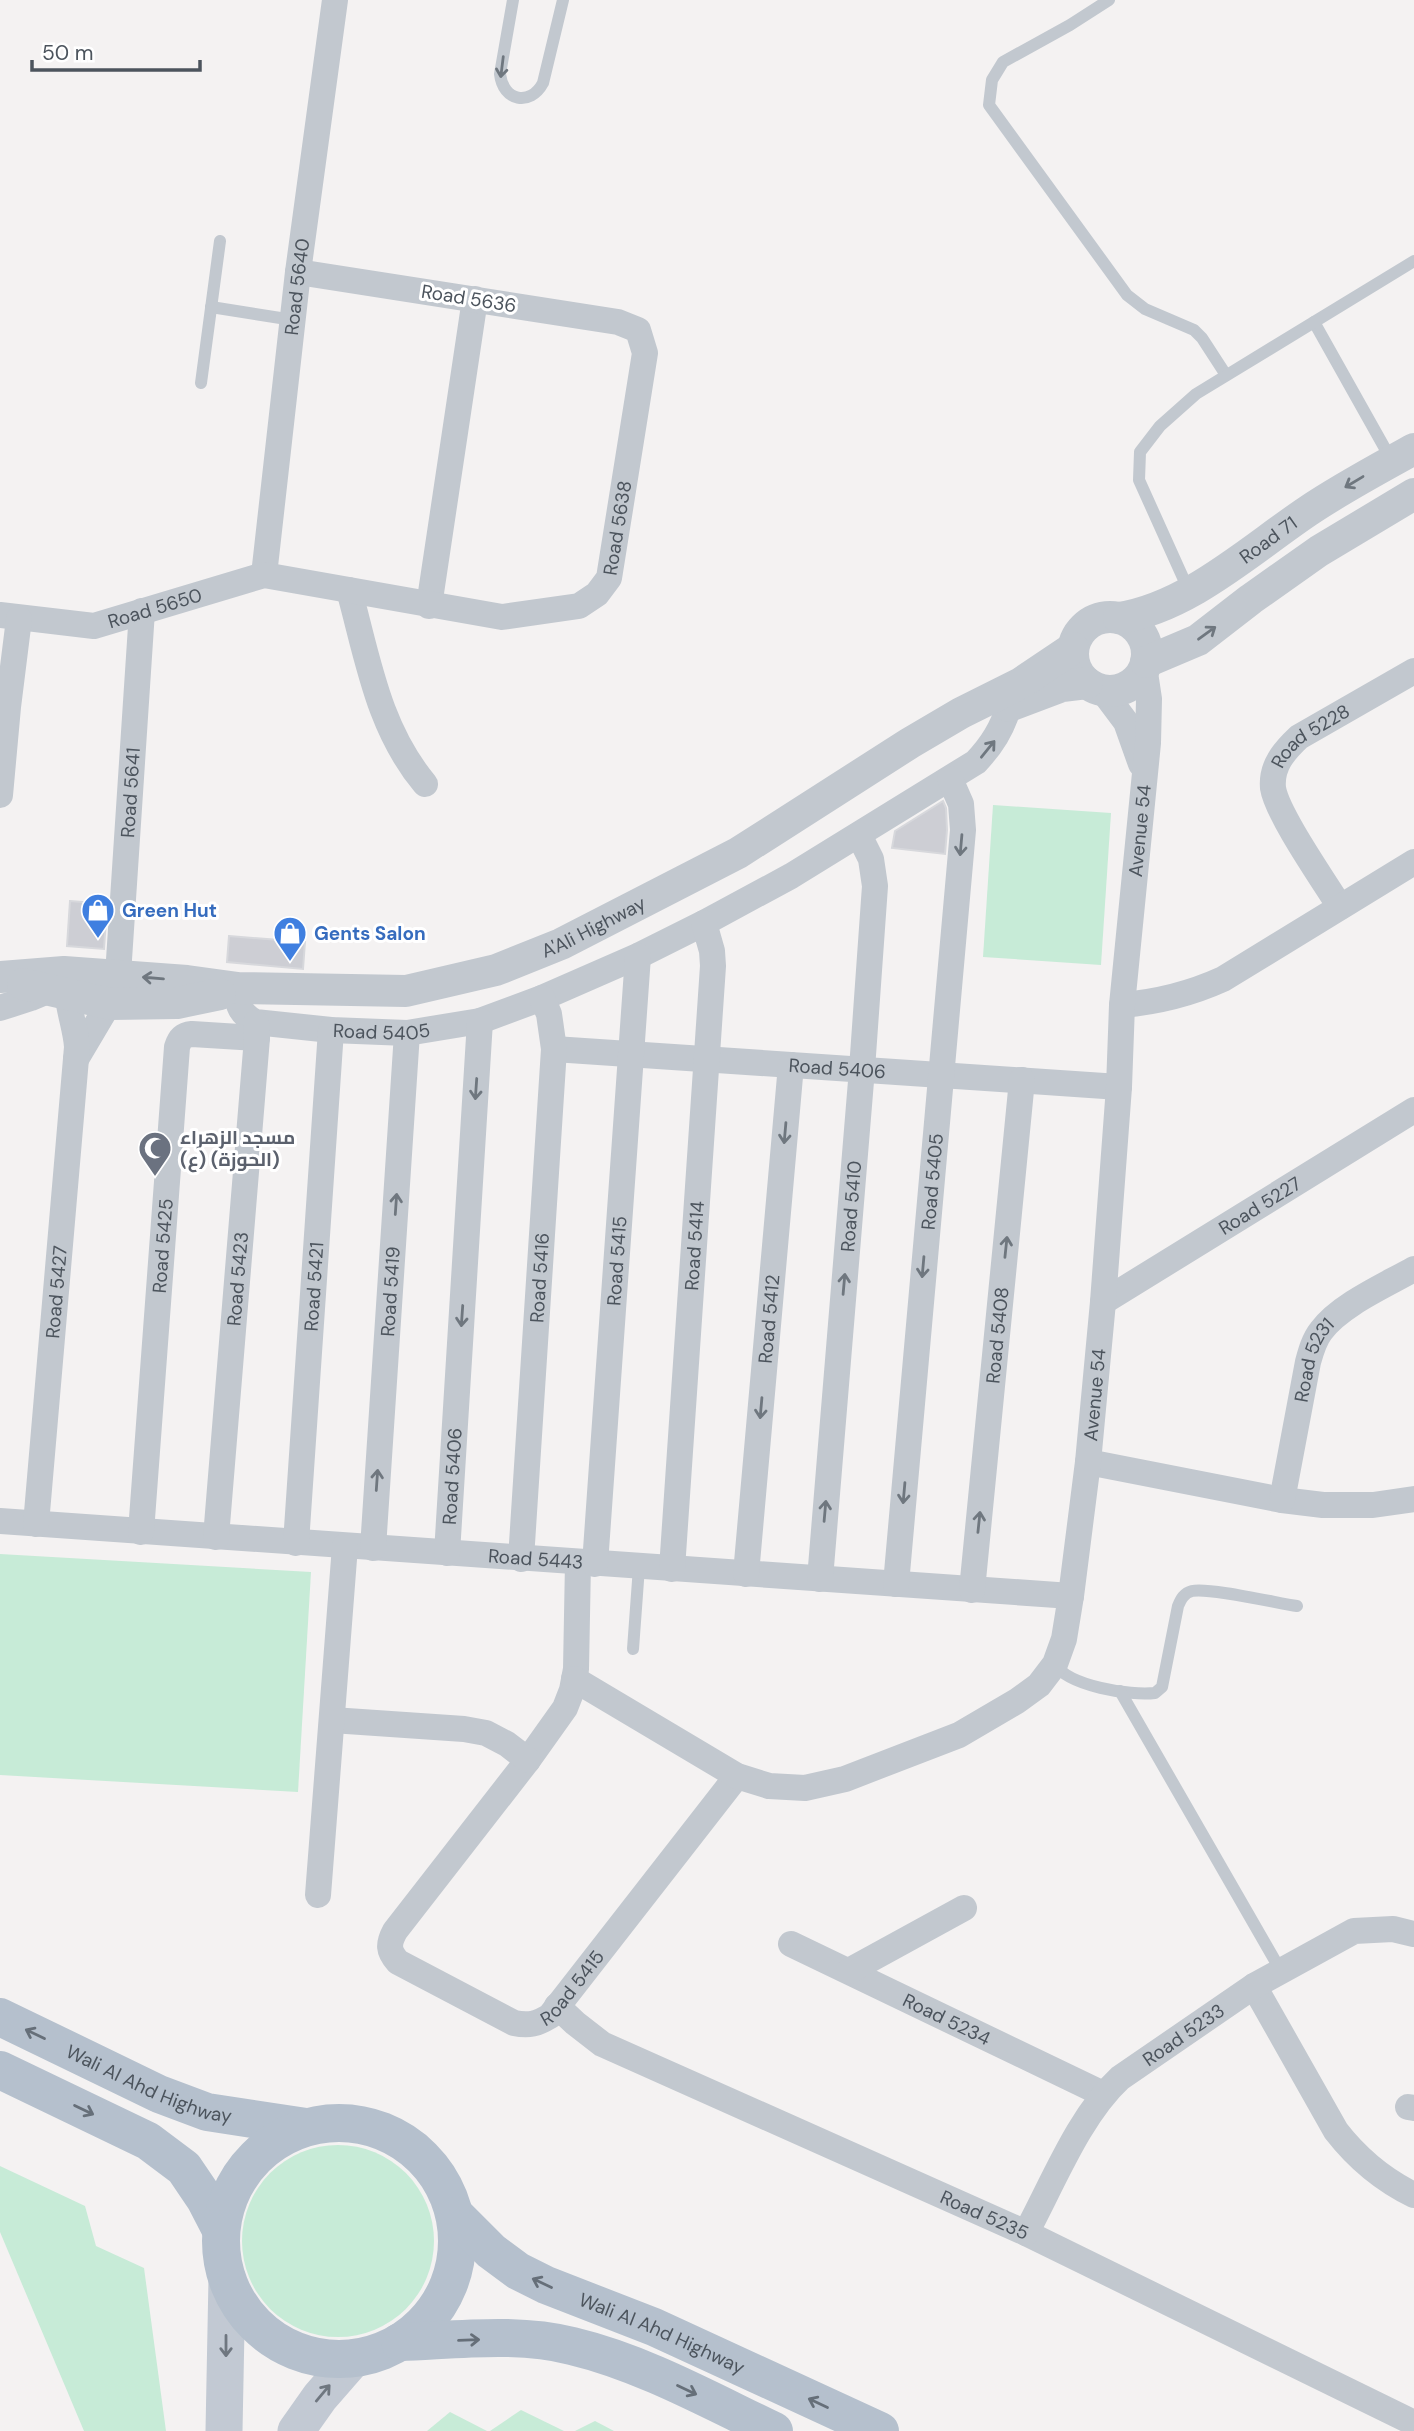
<svg xmlns="http://www.w3.org/2000/svg" width="1414" height="2431" font-family="'DM Sans',Cairo,sans-serif">
<style>
.green{fill:#c7ebd7}
.building{fill:#cdced4;stroke:#d7d8dc;stroke-width:2}
.lines{fill:none;stroke-linecap:round;stroke-linejoin:round}
.service{stroke:#c2c8cf;stroke-width:12}
.minor{stroke:#c2c8cf;stroke-width:26}
.tertiary{stroke:#c2c8cf;stroke-width:32}
.secondary{stroke:#c2c9d3;stroke-width:37}
.primary{stroke:#b5c0cd;stroke-width:38}
.oneway{stroke:#6f777f}
.oneway2{stroke:#666f79}
.oneway3{stroke:#6f7780}
.labels{text-anchor:middle;stroke-width:6;stroke-linejoin:round;paint-order:stroke}
.street-label{font-size:19px;fill:#4c545d;stroke:#fff}
.shop-label{font-size:19px;font-weight:bold;fill:#366cbe;stroke:#fff;text-anchor:start}
.worship-label{font-size:19px;font-weight:bold;fill:#5b616d;stroke:#fff;text-anchor:start}
</style>
<rect width="100%" height="100%" fill="#f4f2f2"/>
<!-- green -->
<g class="green">
<polygon points="993,805 1111,813 1101,965 983,957"/>
<polygon points="0,1554 311,1572 298,1792 0,1775"/>
<circle cx="338" cy="2241" r="96"/>
<polygon points="0,2166 85,2206 96,2246 144,2268 166,2431 84,2431 0,2232"/>
<polygon points="521,2410 564,2431 490,2431"/>
<polygon points="450,2412 487,2431 427,2431"/>
<polygon points="595,2421 614,2431 575,2431"/>
</g>
<!-- building -->
<g class="building">
<polygon points="943,801 946,808 947,830 945,854 892,848 895,831"/>
<polygon points="70,901 107,904 104,949 67,946"/>
<polygon points="229,936 305,942 303,969 227,962"/>
</g>
<g class="lines">
<!-- service -->
<g class="service">
<path d="M513 0 500 74C503 101 530 107 543 83L563 0"/>
<polyline points="1109,0 1070,25 1003,62 992,80 989,105 1127,295 1145,309 1194,330 1202,338 1226,375"/>
<polyline points="211,307 293,320"/>
<polyline points="1314,322 1392,461"/>
<polyline points="201,383 220,241"/>
<polyline points="1189,591 1139,480 1140,452 1160,426 1196,394 1414,261"/>
<polyline points="633,1649 639,1567"/>
<path d="M1055 1664C1068 1686 1130 1696 1155 1693L1162 1687 1178 1606C1181 1599 1184 1593 1192 1591 1208 1587 1277 1603 1297 1606"/>
<polyline points="1120,1691 1281,1971"/>
</g>
<!-- minor -->
<g class="minor">
<path id="s1" d="M264 575 298 272 335 0"/>
<path d="M349 590C368 659 378 728 425 784"/>
<polyline points="429,606 475,299"/>
<path id="s2" d="M0 615 94 626 264 575 502 617 579 606 597 594 609 578 645 353 638 330 618 322 298 272"/>
<polyline points="1102,690 1126,722 1141,764"/>
<polyline points="0,795 8,707 19,619"/>
<path id="s3" d="M1340 907C1324 881 1277 814 1273 788 1271 766 1284 751 1299 737L1414 671"/>
<path id="s4" d="M238 988C236 1005 241 1014 255 1022L331 1030 407 1033 480 1021 542 998 638 956 704 923 791 876 976 762C992 745 1002 729 1009 706"/>
<path d="M1122 1005C1158 1002 1190 994 1223 979L1414 862"/>
<polyline points="0,1008 31,998 50,990"/>
<path id="s5" d="M554 1049 1119 1087"/>
<path id="s6" d="M76 1059 117 990 142 611"/>
<path id="s7" d="M1103 1302 1414 1110"/>
<polyline points="1088,1462 1282,1500 1323,1505 1373,1505 1414,1499"/>
<path id="s8" d="M1282 1500 1308 1362C1311 1351 1314 1340 1321 1331 1340 1305 1386 1285 1414 1269"/>
<path id="s9" d="M0 1521 1071 1596"/>
<path id="s10" d="M36 1524 77 1047C76 1025 62 995 70 976"/>
<path id="s11" d="M141 1532 177 1047C180 1038 183 1035 192 1034L257 1038"/>
<path id="s12" d="M216 1537 257 1038 256 1023"/>
<path id="s13" d="M296 1543 331 1030"/>
<path id="s14" d="M373 1548 407 1033"/>
<path id="s15" d="M447 1553 480 1021"/>
<path id="s16" d="M521 1559 554 1049 549 1014 542 998"/>
<path id="s17" d="M578 1562 576 1669 572 1690 565 1708 528 1760 395 1931C388 1944 388 1951 398 1962L514 2023C529 2026 537 2024 550 2016L737 1776"/>
<path id="s18" d="M595 1564 638 956"/>
<path id="s19" d="M672 1569 713 966 712 951 704 923"/>
<path id="s20" d="M746 1574 791 1065"/>
<path id="s21" d="M820 1579 862 1069 875 886 871 859 859 835"/>
<path id="s22" d="M896 1584 963 830 961 804 950 779"/>
<path id="s23" d="M972 1590 1022 1080"/>
<path id="s24" d="M574 1679 737 1776 769 1786 805 1788 845 1779 959 1735 1017 1701 1039 1685 1055 1664 1064 1639 1071 1596 1088 1462 1103 1302 1119 1087 1122 1005 1148 743 1149 699 1144 666"/>
<polyline points="332,1720 464,1729 486,1733 507,1744 528,1760"/>
<polyline points="318,1895 345,1546"/>
<path id="s25" d="M791 1944 1103 2094"/>
<polyline points="849,1971 964,1908"/>
<path d="M1254 1986 1336 2131C1357 2158 1383 2180 1414 2195"/>
<path id="s26" d="M557 2006 575 2023 602 2044 1026 2233 1414 2423"/>
<polyline points="1408,2107 1414,2108"/>
<path id="s27" d="M1026 2233C1053 2183 1079 2116 1120 2078L1254 1986 1354 1931 1393 1929 1414 1934"/>
</g>
<!-- tertiary -->
<g class="tertiary">
<circle cx="1110" cy="654" r="37"/>
<path id="s28" d="M1119 618C1189 607 1250 550 1308 511 1342 488 1378 469 1414 449"/>
<polyline points="1146,662 1198,640 1251,599 1319,551 1414,494"/>
<polyline points="1009,706 1062,686 1087,683"/>
<path id="s29" d="M0 977 64 972 187 981 238 988 406 991 496 970 561 944 738 853 910 743 961 713 1021 683 1073 648"/>
<polyline points="23,984 111,1004 177,1003 220,994"/>
</g>
<!-- secondary -->
<g class="secondary">
<polyline points="224,2431 227,2278"/>
<polyline points="296,2431 320,2397 354,2358"/>
</g>
<!-- primary -->
<g class="primary">
<path id="s30" d="M0 2017 159 2094 207 2112 306 2127"/>
<polyline points="0,2070 148,2141 184,2168 205,2199 221,2230"/>
<circle cx="339" cy="2241" r="118"/>
<path id="s31" d="M456 2216 491 2251 518 2271 546 2285 654 2327 880 2431"/>
<path d="M400 2342C456 2340 517 2332 572 2346 643 2363 709 2400 774 2431"/>
</g>
</g>
<!-- one-way arrows -->
<defs><path id="oneway-shaft" d="M-6 0H5M1.5-3L5.5 0L1.5 3" fill="none" stroke-width="1.6" stroke-linecap="round" stroke-linejoin="round" transform="scale(1.75)"/></defs>
<g class="oneway">
<use href="#oneway-shaft" transform="translate(502 67) rotate(97)"/>
<use href="#oneway-shaft" transform="translate(1354 482) rotate(149)"/>
<use href="#oneway-shaft" transform="translate(1207 633) rotate(-36)"/>
<use href="#oneway-shaft" transform="translate(988 749) rotate(-51)"/>
<use href="#oneway-shaft" transform="translate(961 845) rotate(95)"/>
<use href="#oneway-shaft" transform="translate(153 978) rotate(-175)"/>
<use href="#oneway-shaft" transform="translate(476 1089) rotate(94)"/>
<use href="#oneway-shaft" transform="translate(785 1133) rotate(95)"/>
<use href="#oneway-shaft" transform="translate(396 1204) rotate(-86)"/>
<use href="#oneway-shaft" transform="translate(1006 1247) rotate(-84)"/>
<use href="#oneway-shaft" transform="translate(923 1267) rotate(95)"/>
<use href="#oneway-shaft" transform="translate(844 1284) rotate(-85)"/>
<use href="#oneway-shaft" transform="translate(462 1316) rotate(94)"/>
<use href="#oneway-shaft" transform="translate(761 1408) rotate(95)"/>
<use href="#oneway-shaft" transform="translate(377 1480) rotate(-86)"/>
<use href="#oneway-shaft" transform="translate(904 1493) rotate(95)"/>
<use href="#oneway-shaft" transform="translate(825 1511) rotate(-85)"/>
<use href="#oneway-shaft" transform="translate(979 1522) rotate(-84)"/>
</g>
<g class="oneway2">
<use href="#oneway-shaft" transform="translate(35 2034) rotate(-154)"/>
<use href="#oneway-shaft" transform="translate(84 2110) rotate(26)"/>
<use href="#oneway-shaft" transform="translate(542 2283) rotate(-155)"/>
<use href="#oneway-shaft" transform="translate(469 2340) rotate(-2)"/>
<use href="#oneway-shaft" transform="translate(687 2390) rotate(25)"/>
<use href="#oneway-shaft" transform="translate(818 2403) rotate(-155)"/>
</g>
<g class="oneway3">
<use href="#oneway-shaft" transform="translate(226 2346) rotate(90)"/>
<use href="#oneway-shaft" transform="translate(323 2393) rotate(-50)"/>
</g>
<!-- icons -->
<defs>
<symbol id="shop-pin" viewBox="-11 -11 22 30"><path d="M0 17L-7.5 6A9.5 9.5 0 1 1 7.5 6Z" fill="#3f7fe0" stroke="#fff"/><path d="M-5-2.5h2.3a2.7 3.5 0 0 1 5.4 0H5L5.5 6h-11ZM-1.5-2.5h3a1.5 2.3 0 0 0-3 0Z" fill="#fff"/></symbol>
<symbol id="mosque-pin" viewBox="-11 -11 22 30"><path d="M0 17L-7.5 6A9.5 9.5 0 1 1 7.5 6Z" fill="#6b7280" stroke="#fff"/><path d="M3.5-4.9A6 6 0 1 0 3.5 4.9A5 5 0 1 1 3.5-4.9Z" fill="#fff"/></symbol>
</defs>
<g fill-rule="evenodd">
<use href="#shop-pin" x="79" y="891" width="38" height="52"/>
<use href="#shop-pin" x="271" y="914" width="38" height="52"/>
<use href="#mosque-pin" x="136" y="1129" width="38" height="52"/>
</g>
<g class="labels">
<!-- street labels -->
<g class="street-label">
<text dy="7" stroke="none"><textPath href="#s1" startOffset="290">Road 5640</textPath></text>
<text transform="translate(469 298) rotate(9)" y="7">Road 5636</text>
<text dy="7" stroke="none"><textPath href="#s2" startOffset="684">Road 5638</textPath></text>
<text dy="7" stroke="none"><textPath href="#s28" startOffset="170">Road 71</textPath></text>
<text dy="7" stroke="none"><textPath href="#s2" startOffset="158">Road 5650</textPath></text>
<text dy="7" stroke="none"><textPath href="#s3" startOffset="206">Road 5228</textPath></text>
<text dy="7" stroke="none"><textPath href="#s6" startOffset="278">Road 5641</textPath></text>
<text dy="7" stroke="none"><textPath href="#s24" startOffset="1382">Avenue 54</textPath></text>
<text dy="7" stroke="none"><textPath href="#s29" startOffset="606">A'Ali Highway</textPath></text>
<text dy="7" stroke="none"><textPath href="#s4" startOffset="168">Road 5405</textPath></text>
<text dy="7" stroke="none"><textPath href="#s5" startOffset="284">Road 5406</textPath></text>
<text dy="7" stroke="none"><textPath href="#s22" startOffset="404">Road 5405</textPath></text>
<text dy="7" stroke="none"><textPath href="#s21" startOffset="374">Road 5410</textPath></text>
<text dy="7" stroke="none"><textPath href="#s7" startOffset="184">Road 5227</textPath></text>
<text dy="7" stroke="none"><textPath href="#s19" startOffset="324">Road 5414</textPath></text>
<text dy="7" stroke="none"><textPath href="#s11" startOffset="287">Road 5425</textPath></text>
<text dy="7" stroke="none"><textPath href="#s18" startOffset="304">Road 5415</textPath></text>
<text dy="7" stroke="none"><textPath href="#s16" startOffset="282">Road 5416</textPath></text>
<text dy="7" stroke="none"><textPath href="#s12" startOffset="259">Road 5423</textPath></text>
<text dy="7" stroke="none"><textPath href="#s13" startOffset="257">Road 5421</textPath></text>
<text dy="7" stroke="none"><textPath href="#s10" startOffset="233">Road 5427</textPath></text>
<text dy="7" stroke="none"><textPath href="#s14" startOffset="257">Road 5419</textPath></text>
<text dy="7" stroke="none"><textPath href="#s20" startOffset="256">Road 5412</textPath></text>
<text dy="7" stroke="none"><textPath href="#s23" startOffset="256">Road 5408</textPath></text>
<text dy="7" stroke="none"><textPath href="#s8" startOffset="144">Road 5231</textPath></text>
<text dy="7" stroke="none"><textPath href="#s24" startOffset="816">Avenue 54</textPath></text>
<text dy="7" stroke="none"><textPath href="#s15" startOffset="77">Road 5406</textPath></text>
<text dy="7" stroke="none"><textPath href="#s9" startOffset="537">Road 5443</textPath></text>
<text dy="7" stroke="none"><textPath href="#s17" startOffset="667">Road 5415</textPath></text>
<text dy="7" stroke="none"><textPath href="#s25" startOffset="173">Road 5234</textPath></text>
<text dy="7" stroke="none"><textPath href="#s27" startOffset="259">Road 5233</textPath></text>
<text dy="7" stroke="none"><textPath href="#s30" startOffset="164">Wali Al Ahd Highway</textPath></text>
<text dy="7" stroke="none"><textPath href="#s26" startOffset="478">Road 5235</textPath></text>
<text dy="7" stroke="none"><textPath href="#s31" startOffset="240">Wali Al Ahd Highway</textPath></text>
</g>
<!-- shop labels -->
<g class="shop-label">
<text x="122" y="917">Green Hut</text>
<text x="314" y="940">Gents Salon</text>
</g>
<!-- worship labels -->
<g class="worship-label">
<text x="180" y="1144">مسجد الزهراء<tspan x="180" dy="22">(ع) (الحوزة)</tspan></text>
</g>
</g>
<!-- scale -->
<path d="M32 60v10h168v-10" fill="none" stroke="#4c545d" stroke-width="3.5"/>
<text x="42" y="60" font-size="21" fill="#4c545d" stroke="#ffffff" stroke-width="5" paint-order="stroke">50 m</text>
</svg>
